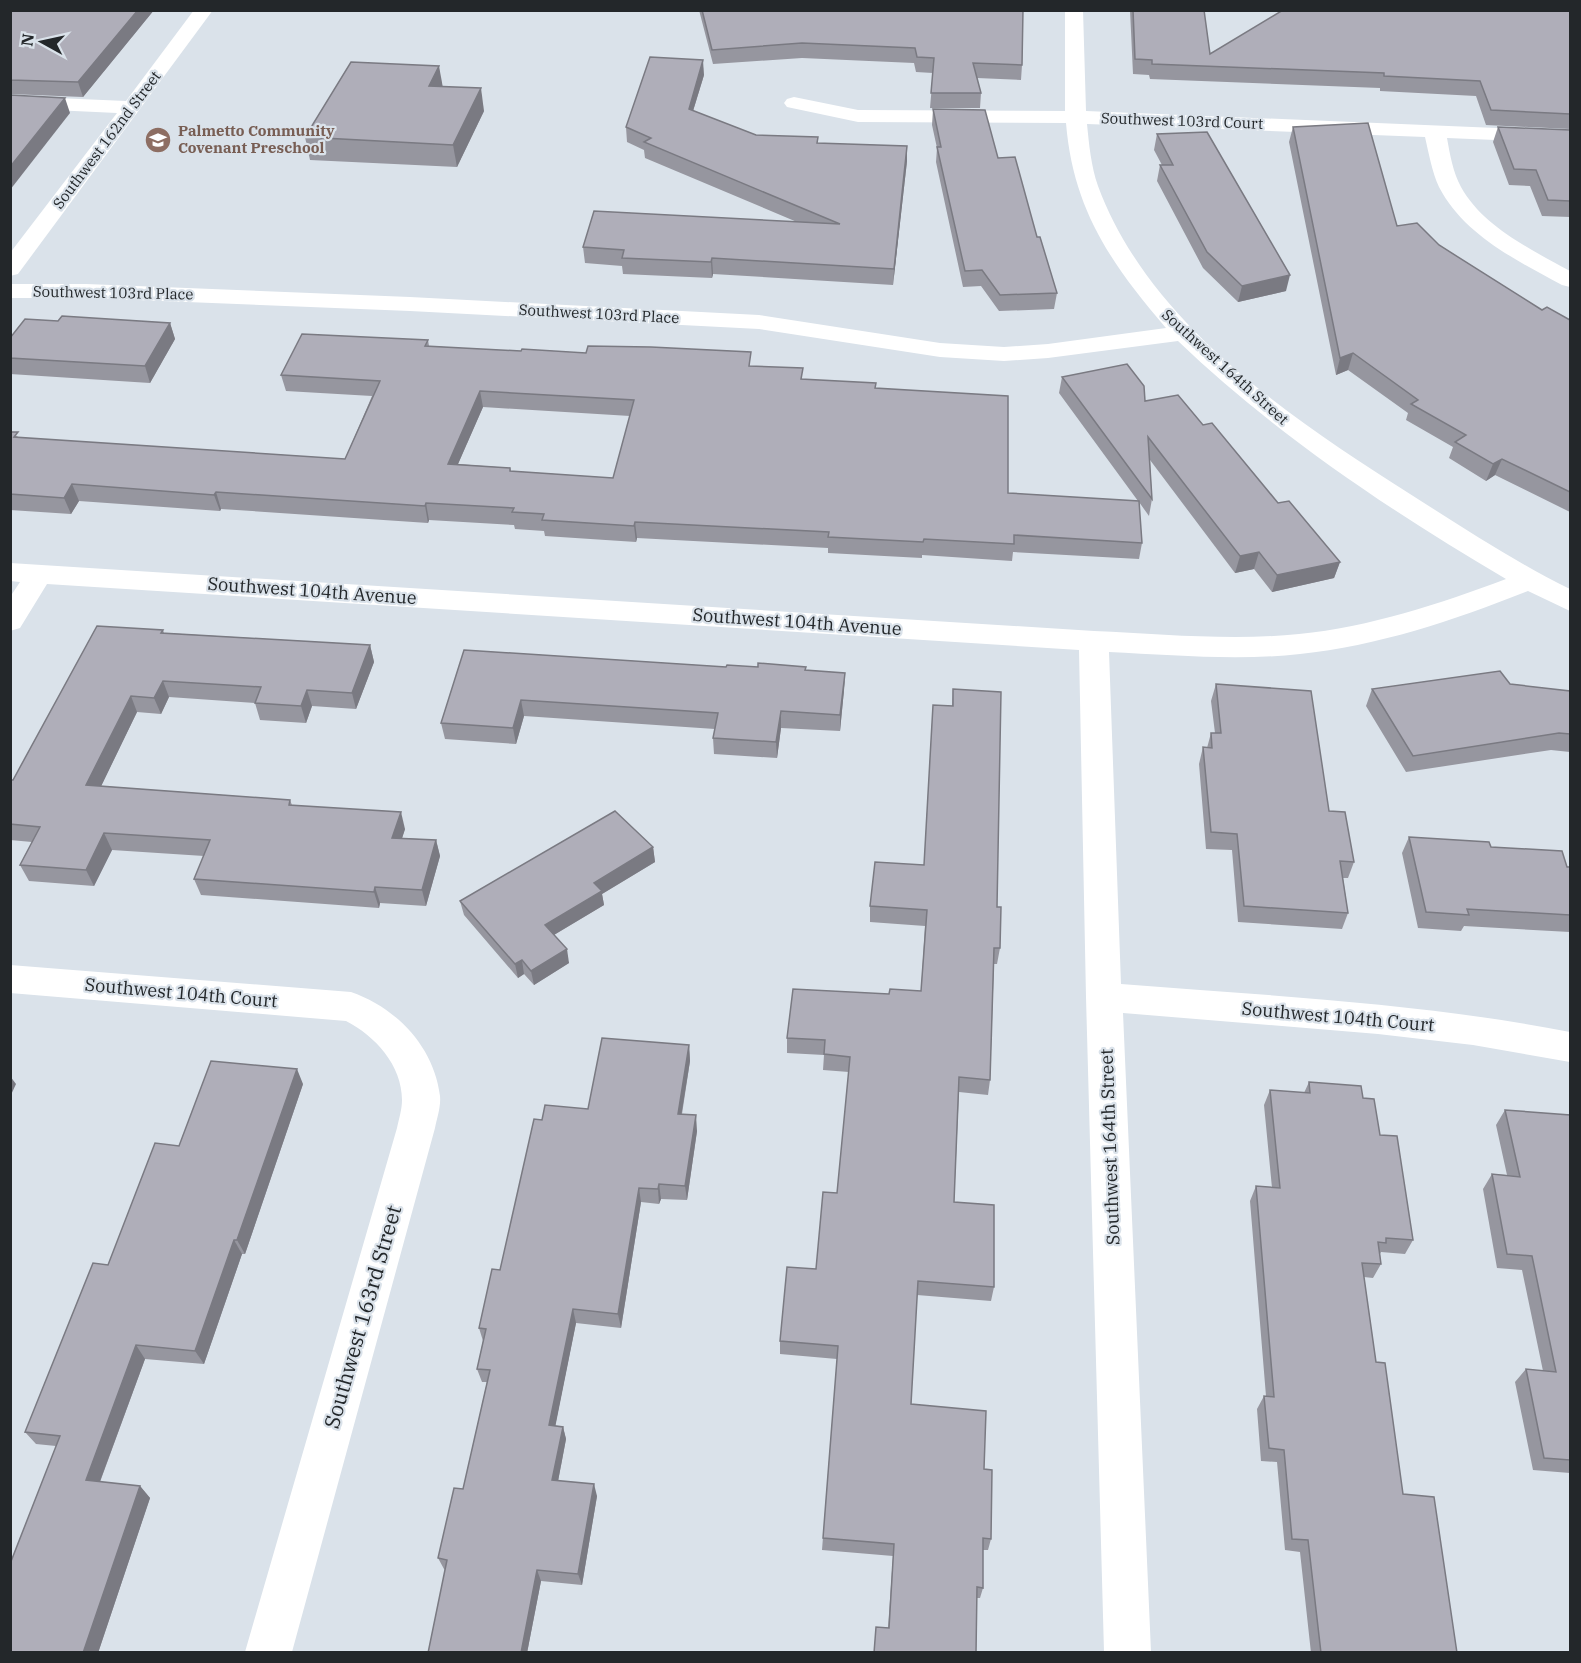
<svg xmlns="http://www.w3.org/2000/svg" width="1581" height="1663" font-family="'IBM Plex Serif',serif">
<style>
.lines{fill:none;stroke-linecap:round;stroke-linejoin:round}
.street{fill:#fff;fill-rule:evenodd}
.wall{fill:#96969f;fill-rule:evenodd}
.shaded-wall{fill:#7a7a82}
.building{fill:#afaeb9;stroke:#7a7a82;stroke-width:1.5;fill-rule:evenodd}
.labels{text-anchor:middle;stroke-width:4.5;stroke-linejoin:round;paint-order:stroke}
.far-street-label{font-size:15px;fill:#23272a;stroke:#dae2ea}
.far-education-label{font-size:15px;font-weight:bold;fill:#785e54;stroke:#dae2ea;text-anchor:start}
.street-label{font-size:18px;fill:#23272a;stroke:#dae2ea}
.near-street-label{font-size:21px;fill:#23272a;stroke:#dae2ea}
</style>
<rect width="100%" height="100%" fill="#dae2ea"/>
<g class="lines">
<!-- street -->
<g class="street">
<polygon points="194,10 213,10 18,274 10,276 10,253 117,113 10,108 10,96 126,101"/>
<path d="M1065 10H1083L1086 111 1570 131V143L1447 138C1450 155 1453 172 1461 187 1483 227 1532 250 1570 271V287L1562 285C1516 260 1464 235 1439 187 1432 172 1429 154 1425 137L1087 124C1089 144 1091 166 1098 186 1149 324 1291 418 1410 494 1462 527 1515 562 1570 589V611L1528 591C1455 620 1378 646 1300 654 1237 661 1173 655 1109 652L1121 984C1272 996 1422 1003 1570 1032V1062L1473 1045 1378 1034 1123 1013 1151 1652H1104L1086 997 1079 650 47 584 20 628 10 631V597L20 582 10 581V563L1094 631C1162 634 1231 641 1299 634 1370 627 1439 604 1506 579 1389 510 1275 434 1178 341L1048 358 1004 361 940 357 759 329 410 311 86 298H10V284H86L410 297 759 315 940 343 1004 347 1048 344 1166 328C1111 264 1073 209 1066 123L858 122 787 107 784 103 787 99 794 97 858 110 1065 111Z"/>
<path d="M10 965 351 992C397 1008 434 1047 440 1096 441 1107 437 1118 435 1128L292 1652H245L397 1128C399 1119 402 1109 402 1100 402 1065 375 1036 346 1021L10 993Z"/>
</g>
</g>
<!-- wall -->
<g class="wall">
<polygon points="10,10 154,10 83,97 10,94"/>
<polygon points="699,10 1023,10 1022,65 1021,80 977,78 981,93 980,108 930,108 933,73 916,72 914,63 802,58 713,64"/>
<polygon points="1130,10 1204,10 1210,54 1570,10 1570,129 1486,125 1476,96 1380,91 1380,88 1150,79 1149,75 1133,74"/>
<polygon points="704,75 693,111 756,135 818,143 907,146 907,161 893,285 713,274 712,278 623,274 622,266 585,263 583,247 797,222 645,158 644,150 627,142 626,127"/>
<polygon points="933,109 998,158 1037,237 1057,293 1054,309 999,311 981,286 963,287 936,162 937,148 932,125"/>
<polygon points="484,111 457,167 310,160 305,137"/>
<polygon points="1293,127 1397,226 1439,245 1542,310 1570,320 1570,512 1495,475 1486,481 1449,458 1453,447 1406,420 1408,413 1348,370 1336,375 1289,142"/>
<polygon points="1498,127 1570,130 1570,217 1542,216 1530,186 1509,185 1493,142"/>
<polygon points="1157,134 1286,291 1238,302 1203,268 1157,181 1160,165 1162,165 1154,150"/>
<polygon points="58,321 170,323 175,339 150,383 10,374 10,338"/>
<path d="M428 340 429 346 751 366 803 379 875 388 1008 493 1138 501 1059 393 1062 377 1145 401 1203 425 1278 503 1340 562 1334 578 1272 592 1254 569 1235 573 1150 460 1152 499 1149 516 1139 502 1142 543 1139 559 1013 552 1012 561 922 555V558L828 553V548L637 538 636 542 545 536 544 531 515 529 514 525 429 520 428 523 221 509 220 511 79 501 71 514 10 510V432L20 438 345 459 372 396 286 391 281 375ZM483 407 630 416 613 478 511 471 510 468 458 464Z"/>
<polygon points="163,630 164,633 370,645 374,662 356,709 312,706 306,723 260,720 255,703 169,697 161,714 137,712 101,786 290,800 292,805 405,829 402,838 436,840 440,856 426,906 380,903 379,908 201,895 194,879 204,856 112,850 94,886 29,881 20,865 32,842 10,840 10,780 13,780"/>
<polygon points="464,650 726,667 806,667 805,670 845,673 844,690 840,731 781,728 777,758 714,754 713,738 715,729 524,716 516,744 445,739 441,723"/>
<polygon points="1216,684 1329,811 1354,862 1348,878 1343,878 1348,913 1342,929 1238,922 1232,850 1206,849 1199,764 1203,747 1207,748 1211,733 1215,733 1211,701"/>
<polygon points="1510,684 1570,691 1570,752 1551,750 1406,772 1366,706 1372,689"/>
<polygon points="953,689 997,907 1000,948 997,964 994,964 990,1080 988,1095 959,1092 954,1202 994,1287 991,1301 917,1295 911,1404 984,1469 991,1539 988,1550 983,1550 983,1588 980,1598 977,1598 976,1653 874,1653 876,1627 888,1628 893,1556 822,1550 837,1359 780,1354 780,1341 816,1269 837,1193 849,1072 823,1070 824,1055 787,1053 787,1038 889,994 921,991 925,926 870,922 870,906 924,865 933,705 952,706"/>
<polygon points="1409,837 1491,847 1570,867 1570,932 1464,926 1461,931 1418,928 1402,853"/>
<polygon points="653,847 655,862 602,894 604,905 554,935 569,963 534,985 524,974 518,978 464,915 460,901"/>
<polygon points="689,1045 690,1061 682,1114 697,1131 687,1200 661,1199 659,1204 641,1202 621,1328 576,1323 555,1426 563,1427 566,1439 558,1481 597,1496 582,1585 541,1581 527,1653 428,1653 445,1570 444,1569 438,1558 463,1489 487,1382 482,1382 477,1369 483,1341 479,1328 500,1270 542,1120 588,1109"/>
<polygon points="1309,1082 1363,1098 1380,1135 1413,1240 1405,1254 1381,1252 1380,1254 1381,1264 1373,1278 1364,1277 1376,1362 1403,1494 1457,1653 1311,1653 1300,1552 1285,1550 1277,1462 1261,1461 1257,1409 1264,1396 1266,1396 1250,1201 1256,1186 1272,1188 1264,1105 1270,1090 1304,1093"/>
<polygon points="303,1084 245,1254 242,1254 204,1364 145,1359 100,1482 140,1486 150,1498 98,1653 10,1653 56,1446 36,1444 25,1432 108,1265 179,1146"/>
<polygon points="1505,1110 1570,1115 1570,1473 1533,1470 1515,1382 1526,1369 1543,1371 1522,1270 1497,1268 1483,1189 1492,1174 1507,1175 1496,1125"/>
</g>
<!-- shaded-wall -->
<g class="shaded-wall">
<polygon points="138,10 154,10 83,97 78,82"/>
<polygon points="703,60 704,75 689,124 689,109"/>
<polygon points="439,66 443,88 429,86"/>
<polygon points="481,88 484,111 457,167 453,145"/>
<polygon points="65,98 70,113 10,190 10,167"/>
<polygon points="907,146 907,161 893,285 894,269"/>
<polygon points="712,258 713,274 712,278 711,262"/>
<polygon points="1290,275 1286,291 1238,302 1242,286"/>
<polygon points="170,323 175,339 150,383 145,366"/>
<polygon points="1353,353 1348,370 1336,375 1340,358"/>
<polygon points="480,391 483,407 451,480 448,464"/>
<polygon points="1502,459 1495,475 1486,481 1493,464"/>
<polygon points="72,484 79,501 71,514 64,498"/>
<polygon points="216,492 221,509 220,511 214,495"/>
<polygon points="426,503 429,520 428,523 425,506"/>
<polygon points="635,522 637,538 636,542 634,526"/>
<polygon points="1259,552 1254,569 1235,573 1240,556"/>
<polygon points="1340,562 1334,578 1272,592 1277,575"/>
<polygon points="370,645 374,662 356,709 352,693"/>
<polygon points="845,673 844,690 840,731 840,715"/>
<polygon points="163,681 169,697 161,714 154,698"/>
<polygon points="307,690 312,706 306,723 301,706"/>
<polygon points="131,696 137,712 94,801 86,785"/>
<polygon points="521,700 524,716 516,744 513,728"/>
<polygon points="781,711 781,728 777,758 776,742"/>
<polygon points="401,812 405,829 397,854 392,838"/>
<polygon points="104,833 112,850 94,886 86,870"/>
<polygon points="436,840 440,856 426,906 422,890"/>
<polygon points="653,847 655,862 602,894 604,905 547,939 545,925 594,883"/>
<polygon points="375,887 380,903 379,908 374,892"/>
<polygon points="567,949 569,963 534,985 531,971"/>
<polygon points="522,960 524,974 518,978 515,964"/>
<polygon points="689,1045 690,1061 679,1129 678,1114"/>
<polygon points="297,1069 303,1084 245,1254 237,1240"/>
<polygon points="10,1076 16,1084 10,1097"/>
<polygon points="696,1115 697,1131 687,1200 685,1186"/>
<polygon points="659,1184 661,1199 659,1204 658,1189"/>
<polygon points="639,1188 641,1202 621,1328 618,1314"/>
<polygon points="234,1240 242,1254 204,1364 195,1351"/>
<polygon points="573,1309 576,1323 553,1438 549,1425"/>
<polygon points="136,1345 145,1359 96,1492 86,1480"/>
<polygon points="563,1427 566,1439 556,1492 552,1480"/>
<polygon points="594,1484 597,1496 582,1585 578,1574"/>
<polygon points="140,1486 150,1498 98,1653 83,1653"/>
<polygon points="537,1570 541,1581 527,1653 521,1653"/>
</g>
<!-- building -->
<g class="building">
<polygon points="10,10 138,10 78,82 10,80"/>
<polygon points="702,10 1023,10 1022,65 973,63 981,93 931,93 934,58 917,57 915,48 802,43 712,50"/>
<polygon points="1133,10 1204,10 1210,54 1283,10 1570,10 1570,114 1491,110 1480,81 1384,76 1384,73 1152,64 1152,60 1135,59"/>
<polygon points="650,57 703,60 689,109 756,135 818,137 817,143 907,146 894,269 712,258 711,262 622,258 624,250 583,247 594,211 840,224 644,142 651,138 626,127"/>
<polygon points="351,62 439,66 429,86 481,88 453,145 305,137"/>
<polygon points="10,95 65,98 10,167"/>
<polygon points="933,109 985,110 998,158 1015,157 1037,237 1040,237 1057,293 1000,295 982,270 965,271 937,147 941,147"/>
<polygon points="1368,123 1397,226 1417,223 1439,245 1542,310 1547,307 1570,320 1570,492 1502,459 1493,464 1455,442 1466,435 1411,404 1418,400 1353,353 1340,358 1293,127"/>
<polygon points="1498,127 1570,130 1570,201 1548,200 1536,170 1514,169"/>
<polygon points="1207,132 1290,275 1242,286 1207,252 1160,165 1173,165 1157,134"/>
<polygon points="62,316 170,323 145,366 10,358 10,338 25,319 58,321"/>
<path d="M302 334 428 340 425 346 521 351 522 349 586 353 588 346 651 347 751 352 749 366 803 368 801 379 876 383 875 388 1008 396V493L1139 501 1142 543 1014 535V544L924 539 923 542 828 537 829 532 635 522 634 526 542 520 544 514 512 512 514 508 426 503 425 506 216 492 214 495 72 484 64 498 10 494V432H18L14 437 345 459 380 381 281 375ZM480 391 634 400 613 478 510 471V468L448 464Z"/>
<polygon points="1127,364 1144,386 1145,401 1178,395 1203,425 1212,423 1278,503 1289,501 1340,562 1277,575 1259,552 1240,556 1148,437 1152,499 1062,377"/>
<polygon points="97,626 163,630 161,633 370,645 352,693 307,690 301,706 255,703 261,687 163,681 154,698 131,696 86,785 290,800 289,805 401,812 392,838 436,840 422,890 375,887 374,892 194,879 210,840 104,833 86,870 20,865 40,827 10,824 10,780 13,780"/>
<polygon points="464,650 726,667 727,665 758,667 758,663 806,667 805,670 845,673 840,715 781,711 776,742 713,738 718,713 521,700 513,728 441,723"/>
<polygon points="1500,671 1510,684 1570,691 1570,734 1559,733 1413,756 1372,689"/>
<polygon points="1216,684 1311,691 1329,811 1345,812 1354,862 1340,861 1348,913 1244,906 1237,834 1211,832 1203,747 1212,748 1211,733 1221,733"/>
<polygon points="953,689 1001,692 997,907 1001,907 1000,948 994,948 990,1080 959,1077 954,1202 994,1205 994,1287 918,1281 911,1404 986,1411 984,1469 992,1470 991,1539 983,1538 983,1588 977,1587 976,1653 874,1653 876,1627 889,1628 894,1544 823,1538 838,1346 780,1341 787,1267 816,1269 823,1192 837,1193 850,1057 824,1054 825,1040 787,1038 793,989 889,994 890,989 921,991 927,910 870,906 875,862 924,865 933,705 953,706"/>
<polygon points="615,811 653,847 594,883 602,891 545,925 567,949 531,971 522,960 515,964 460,901"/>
<polygon points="1409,837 1489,842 1491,847 1562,851 1567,867 1570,867 1570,915 1467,909 1469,915 1426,912"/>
<polygon points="602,1038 689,1045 678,1114 696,1115 685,1186 659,1184 658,1189 639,1188 618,1314 573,1309 549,1425 563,1427 552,1480 594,1484 578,1574 537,1570 521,1653 428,1653 447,1560 438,1558 454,1488 463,1489 490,1370 477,1369 486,1329 479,1328 492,1269 500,1270 534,1119 542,1120 545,1105 588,1109"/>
<polygon points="211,1061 297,1069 237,1240 234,1240 195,1351 136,1345 86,1480 140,1486 83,1653 10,1653 10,1564 60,1436 25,1432 93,1263 108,1265 155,1143 179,1146"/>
<polygon points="1309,1082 1361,1086 1363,1098 1374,1099 1380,1135 1397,1136 1413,1240 1386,1238 1386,1243 1378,1242 1381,1264 1362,1263 1376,1362 1385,1363 1403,1494 1434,1497 1457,1653 1321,1653 1308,1540 1292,1539 1284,1450 1269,1448 1264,1396 1274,1397 1256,1186 1280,1188 1270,1090 1310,1093"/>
<polygon points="1505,1110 1570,1115 1570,1460 1544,1458 1526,1369 1556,1372 1532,1256 1507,1254 1492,1174 1520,1177"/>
</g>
<!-- icons -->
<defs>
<symbol id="school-disc" viewBox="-11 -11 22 22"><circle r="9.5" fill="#8d6e63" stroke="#dae2ea"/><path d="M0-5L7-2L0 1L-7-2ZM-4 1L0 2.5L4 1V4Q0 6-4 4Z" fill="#fff"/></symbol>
</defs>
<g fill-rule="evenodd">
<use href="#school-disc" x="143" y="125" width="30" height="30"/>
</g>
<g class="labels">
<!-- far-street labels -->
<g class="far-street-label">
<text transform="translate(1182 121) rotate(2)" y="5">Southwest 103rd Court</text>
<text transform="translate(107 140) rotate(-53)" y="5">Southwest 162nd Street</text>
<text transform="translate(113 293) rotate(1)" y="5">Southwest 103rd Place</text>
<text transform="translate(599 314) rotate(3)" y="5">Southwest 103rd Place</text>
<text transform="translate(1225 367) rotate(42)" y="5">Southwest 164th Street</text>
</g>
<!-- far-education labels -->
<g class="far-education-label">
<text x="178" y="136">Palmetto Community<tspan x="178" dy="17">Covenant Preschool</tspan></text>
</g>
<!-- street labels -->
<g class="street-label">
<text transform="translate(312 591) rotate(4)" y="6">Southwest 104th Avenue</text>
<text transform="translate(797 622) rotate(4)" y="6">Southwest 104th Avenue</text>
<text transform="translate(181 993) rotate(5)" y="6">Southwest 104th Court</text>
<text transform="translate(1338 1017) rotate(5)" y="6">Southwest 104th Court</text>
<text transform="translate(1110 1147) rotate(-92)" y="6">Southwest 164th Street</text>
</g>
<!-- near-street labels -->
<g class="near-street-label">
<text transform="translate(363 1317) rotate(-74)" y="7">Southwest 163rd Street</text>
</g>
</g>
<!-- border -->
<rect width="1581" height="1663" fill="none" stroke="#23272a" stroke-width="24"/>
<!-- north arrow -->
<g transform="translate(42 42) rotate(278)" stroke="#dae2ea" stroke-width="4.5" paint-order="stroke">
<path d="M0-4.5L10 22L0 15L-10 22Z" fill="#23272a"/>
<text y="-9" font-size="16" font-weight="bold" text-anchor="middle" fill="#23272a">N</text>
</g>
</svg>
